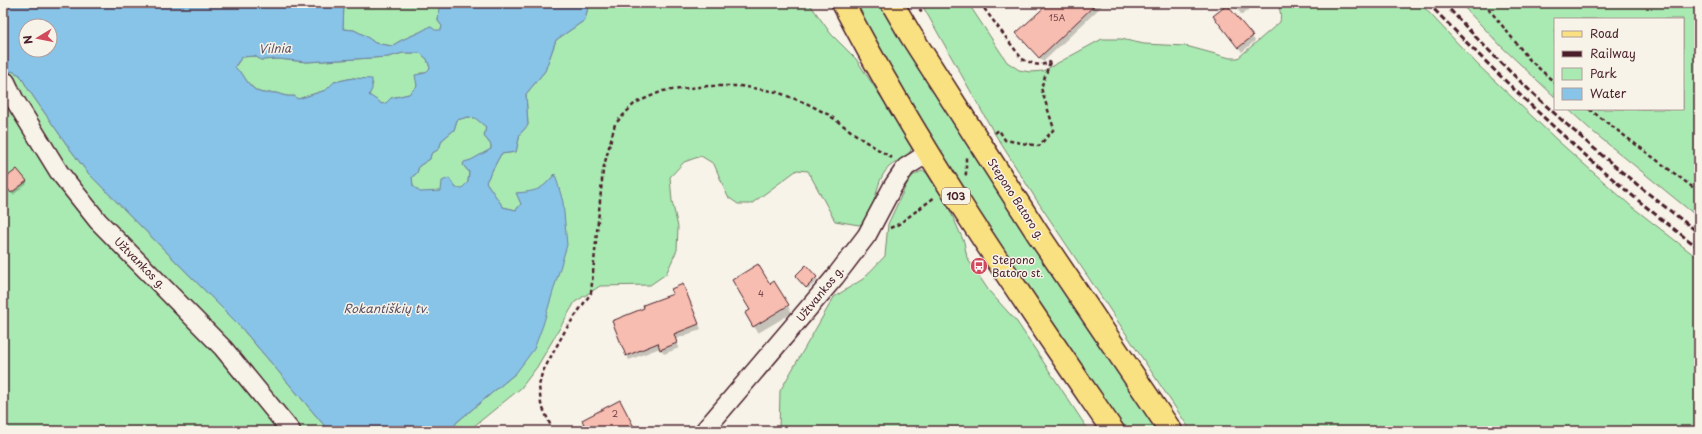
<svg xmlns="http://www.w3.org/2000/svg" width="1702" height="434" font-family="'Playpen Sans',sans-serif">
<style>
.green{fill:#a9eab2;stroke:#7a846e}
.water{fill:#88c3e8;stroke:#6f819c;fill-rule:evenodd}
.shadow{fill:#0003}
.building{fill:#f7bdb0;stroke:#4a1f2b}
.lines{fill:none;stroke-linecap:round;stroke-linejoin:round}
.minor-casing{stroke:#4a1f2b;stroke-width:21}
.major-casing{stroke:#4a1f2b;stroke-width:25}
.path{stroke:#4a1f2b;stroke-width:2.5;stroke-dasharray:4 3;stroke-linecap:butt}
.minor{stroke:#f7f3e8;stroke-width:18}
.major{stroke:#f9e181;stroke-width:22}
.rail{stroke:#4a1f2b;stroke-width:3;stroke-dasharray:6 3;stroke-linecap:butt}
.labels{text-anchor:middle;stroke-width:3;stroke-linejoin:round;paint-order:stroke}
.number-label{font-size:9px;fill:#75464c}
.shield{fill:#f7f3e8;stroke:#7e5f64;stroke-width:1}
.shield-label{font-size:10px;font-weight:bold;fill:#4a1f2b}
.street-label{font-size:11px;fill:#4a1f2b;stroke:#f7f3e8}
.poi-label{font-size:11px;fill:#4a1f2b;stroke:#f7f3e8;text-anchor:start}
.water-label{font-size:12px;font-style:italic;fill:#5d5064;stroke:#f7f3e8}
</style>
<rect width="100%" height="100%" fill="#f7f3e8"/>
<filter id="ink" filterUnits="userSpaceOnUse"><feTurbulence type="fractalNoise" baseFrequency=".025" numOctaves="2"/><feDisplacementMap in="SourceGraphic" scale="8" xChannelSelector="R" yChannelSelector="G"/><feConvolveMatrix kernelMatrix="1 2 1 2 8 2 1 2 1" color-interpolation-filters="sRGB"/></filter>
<g filter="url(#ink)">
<!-- green -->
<g class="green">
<path d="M344 3H443L439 9 438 21 442 26 441 31H435L430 26C418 35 404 37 392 46L375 43 366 36 354 30 343 29Z"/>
<path d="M589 3H809L831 34 856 59 912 144C912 158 898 159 889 167 880 176 878 187 875 198 873 206 869 214 865 222L859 225 835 221 808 171 797 170 751 204H738L728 197 714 164 701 156 684 162 670 177 672 201 678 227 677 250 666 274 650 285 600 286 575 302 537 367 521 388 468 431H451L457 422 516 373 555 174 544 187 532 192 517 193 521 204 516 210 503 207 486 182 501 154 516 152 520 134 528 125 526 94 545 71 556 40 585 20Z"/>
<polygon points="854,3 882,3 1161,431 1126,431 960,184 915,110"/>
<path d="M921 3H968L1007 62 1019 70 1030 72 1043 71 1102 39H1121L1144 44 1186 46 1230 58H1238L1280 22C1281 15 1281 9 1276 3H1420L1478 65 1557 140 1631 206 1699 259V431H1191L1036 199 993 131Z"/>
<polygon points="1460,3 1699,3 1699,218 1592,131 1568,109 1683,109 1683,19 1555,19 1555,97 1502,47"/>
<path d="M403 53H420L427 59 430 68 425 73H420L417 86 409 94 391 98 386 103 380 105 369 95 373 83 362 79 353 78 334 82 326 90 298 99 294 96C287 97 283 95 276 93 272 92 268 94 263 93 255 92 247 82 243 75 241 72 237 71 235 67L242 57 255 56 261 60 278 59 307 62 388 57Z"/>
<polygon points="12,71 20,75 28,89 67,145 87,172 238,324 329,431 3,431 3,77"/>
<polygon points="468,117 476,118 486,127 484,136 491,145 491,149 463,165 469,172 468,182 462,188 456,188 452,183 441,191 420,193 413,186 412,177 417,173 419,166 430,159 431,154 439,149 442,140 454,130 457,120"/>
<polygon points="922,171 926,172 948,206 964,242 967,258 989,291 1017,322 1089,431 779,431 780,391 834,297 863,279 885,256 888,224 910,177"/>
</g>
<!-- water -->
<path class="water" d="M12 3H344L343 29 354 30 366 36 375 43 392 46C404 37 418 35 430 26L435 30H441L442 26 438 21 439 9 443 3H589L585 20 556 40 545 71 526 94 528 125 520 134 516 152 501 154 486 182 503 207 516 210 521 204 516 193C538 191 541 190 555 174L563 202 567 245 543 325 534 349 516 373 457 422 451 431H329L238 324 87 172 67 145 28 89 20 75 12 71 3 77V6H9ZM26 26H50V50H26ZM403 53H420L427 59 430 68 425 73 415 75 417 86 409 94 391 98 386 103 381 104 380 102 369 95 372 89V79L353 78 334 82 326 90 298 99 294 96C287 97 283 95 276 93 272 92 268 94 263 93 254 92 247 82 243 75 240 71 237 71 235 66L242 57 255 56 261 60 278 59 307 62 388 57ZM468 117 475 118 486 127 484 136 491 145V149L471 160 464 162 463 165 469 172 468 182 462 188H456L449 178 442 181 441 191 420 192 413 186 412 177 417 173 419 166 430 159 431 154 439 149 442 140 454 130 457 120Z"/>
<!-- shadow -->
<g class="shadow">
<polygon points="1050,3 1105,3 1043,62 1018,34"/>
<polygon points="1232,3 1257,3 1242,15"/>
<polygon points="1217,21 1252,36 1255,41 1242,52"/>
<polygon points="3,181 26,182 27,184 13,195"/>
<polygon points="806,267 818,280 808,289 797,278"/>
<polygon points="774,283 792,313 758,333 747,314 752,311 770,285"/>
<polygon points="685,290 701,329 676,339 679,348 664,354 660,348 629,360 627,355"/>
<polygon points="586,426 635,431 577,431"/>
</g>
<!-- building -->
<g class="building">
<polygon points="1049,3 1097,3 1039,58 1016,33"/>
<polygon points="1227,5 1253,36 1238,48 1213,16"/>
<polygon points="17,169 27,181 11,193 3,183 3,180"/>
<polygon points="758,264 770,284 774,281 789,305 753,327 745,313 750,310 732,280"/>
<polygon points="806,265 817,277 806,288 795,276"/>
<polygon points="683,284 699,324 674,334 677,343 660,350 658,343 626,356 612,321 644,308 643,305 673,294 671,289"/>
<polygon points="620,400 636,431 587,431 582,420"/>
</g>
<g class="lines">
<defs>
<g id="minor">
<polyline points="6,82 14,99 59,172 98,221 223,348 291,431"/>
<polyline points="704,431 835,277 867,235 893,186 906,167 928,153"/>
</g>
<g id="major">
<path d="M843 3C921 153 1018 292 1113 431"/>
<polyline points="892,3 910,34 1038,234 1171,431"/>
</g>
</defs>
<!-- minor casing -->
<use href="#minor" class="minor-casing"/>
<!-- major casing -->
<use href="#major" class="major-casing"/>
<!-- path -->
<g class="path">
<polyline points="916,3 923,15"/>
<polyline points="980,3 1022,59 1034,64 1041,65 1050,62"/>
<polyline points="1484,3 1529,59 1555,83"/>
<polyline points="1589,109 1699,192"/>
<polyline points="995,133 999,130 1005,140 1039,146 1054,129 1041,88 1050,62"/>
<polyline points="965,175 966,174 966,157"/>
<polyline points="890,228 899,224 935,197"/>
<polyline points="553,431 541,404 539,386 542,373 566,329 591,293 603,170 615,124 635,103 663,91 708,86 740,86 777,92 808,104 829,115 863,140 892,158"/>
</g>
<!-- minor -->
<use href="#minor" class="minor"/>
<!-- major -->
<use href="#major" class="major"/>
<!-- rail -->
<g class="rail">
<path d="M1428 3C1513 91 1601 175 1699 248"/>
<path d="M1444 3C1521 88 1608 164 1699 233"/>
</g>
</g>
</g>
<!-- icons -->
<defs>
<symbol id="bus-disc" viewBox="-11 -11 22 22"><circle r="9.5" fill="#d1495b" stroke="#f7f3e8"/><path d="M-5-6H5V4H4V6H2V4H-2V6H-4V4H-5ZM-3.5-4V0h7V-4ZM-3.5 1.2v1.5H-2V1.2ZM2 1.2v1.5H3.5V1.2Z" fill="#fff"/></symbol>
</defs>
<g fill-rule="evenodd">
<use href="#bus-disc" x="969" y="256" width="20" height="20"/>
</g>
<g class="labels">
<!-- number labels -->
<g class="number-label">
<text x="1057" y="21">15A</text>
<text x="761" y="297">4</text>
<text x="615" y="417">2</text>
</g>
<!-- shield labels -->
<rect class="shield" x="942" y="188" width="28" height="16" rx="3"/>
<g class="shield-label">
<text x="956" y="200">103</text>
</g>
<!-- street labels -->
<g class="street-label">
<text transform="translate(1016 199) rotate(57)" y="4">Stepono Batoro g.</text>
<text transform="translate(140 263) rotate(45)" y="4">Užtvankos g.</text>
<text transform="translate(820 294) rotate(-51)" y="4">Užtvankos g.</text>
</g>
<!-- poi labels -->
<g class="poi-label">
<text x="992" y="264">Stepono<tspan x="992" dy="13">Batoro st.</tspan></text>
</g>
<!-- water labels -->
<g class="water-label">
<text transform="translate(275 49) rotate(-2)" y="4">Vilnia</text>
<text x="386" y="313">Rokantiškių tv.</text>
</g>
</g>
<!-- margin -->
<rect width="1702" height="434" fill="none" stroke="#f7f3e8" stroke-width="16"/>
<rect x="8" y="8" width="1686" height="418" fill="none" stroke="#4a1f2b" stroke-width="1.5" filter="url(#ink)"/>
<!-- legend -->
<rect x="1554" y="18" width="130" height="92" fill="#f7f3e8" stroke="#b29e9c"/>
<rect x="1562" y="31" width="20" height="6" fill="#f9e181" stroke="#b29e9c"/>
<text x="1590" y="38" font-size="12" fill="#4a1f2b">Road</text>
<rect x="1562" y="51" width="20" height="6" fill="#4a1f2b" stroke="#b29e9c"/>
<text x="1590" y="58" font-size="12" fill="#4a1f2b">Railway</text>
<rect x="1562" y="68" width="20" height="12" fill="#a9eab2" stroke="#b29e9c"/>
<text x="1590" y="78" font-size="12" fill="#4a1f2b">Park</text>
<rect x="1562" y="88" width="20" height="12" fill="#88c3e8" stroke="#b29e9c"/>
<text x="1590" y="98" font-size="12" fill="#4a1f2b">Water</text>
<!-- north arrow -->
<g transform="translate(38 38) rotate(260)"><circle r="19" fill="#f7f3e8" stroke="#b29e9c"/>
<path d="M0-3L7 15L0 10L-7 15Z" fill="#d1495b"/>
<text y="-6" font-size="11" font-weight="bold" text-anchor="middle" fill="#4a1f2b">N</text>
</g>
</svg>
